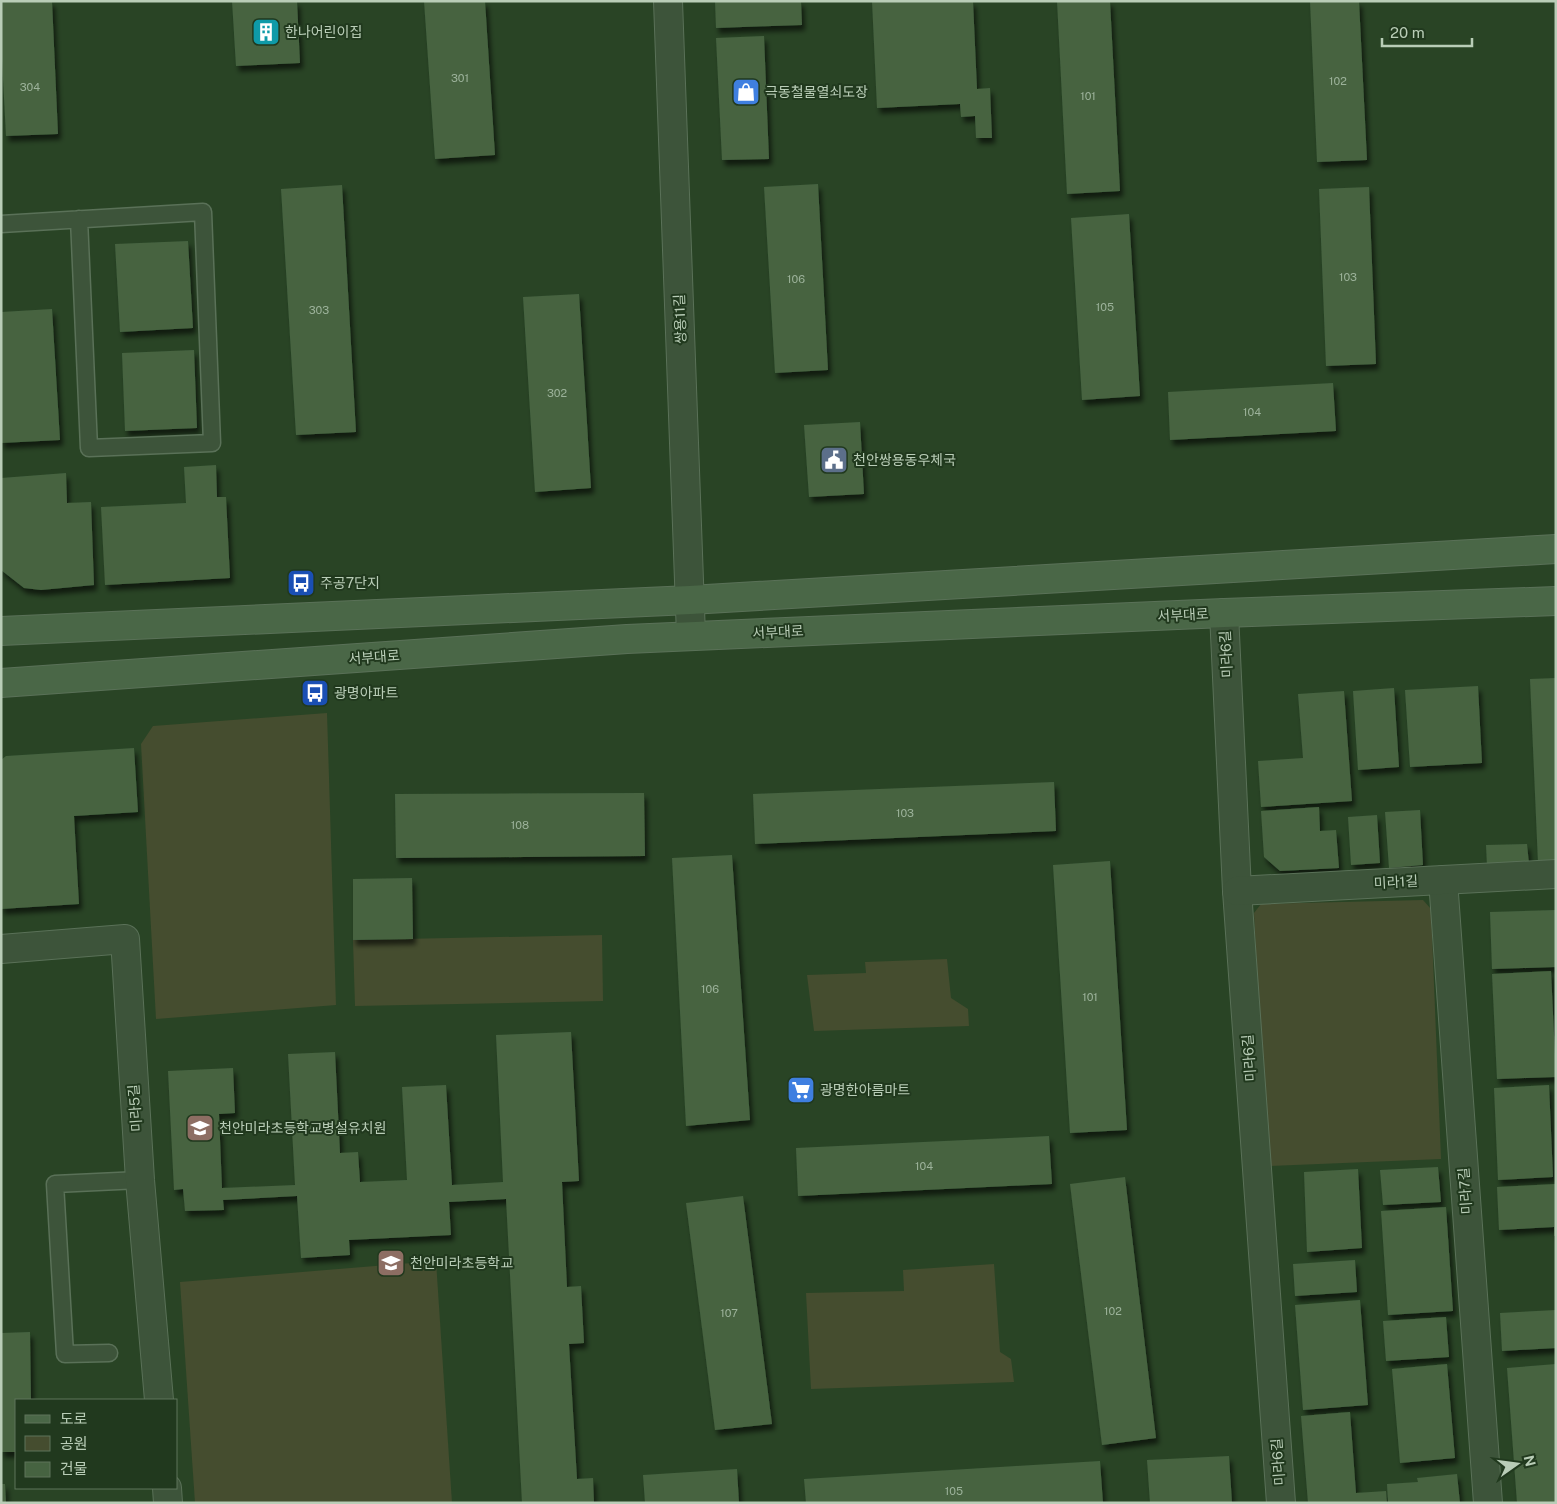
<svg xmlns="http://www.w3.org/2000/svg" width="1557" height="1504" font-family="'Public Sans','Noto Sans KR',sans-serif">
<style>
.green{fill:#454d2f}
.building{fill:#466341;filter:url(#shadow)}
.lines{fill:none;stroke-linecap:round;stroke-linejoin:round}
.service-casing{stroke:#5a7158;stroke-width:19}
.minor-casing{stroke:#5a7158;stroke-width:30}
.secondary-casing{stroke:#5a7158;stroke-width:30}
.service{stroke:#3d543a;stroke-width:16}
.minor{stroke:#3d543a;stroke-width:28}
.secondary{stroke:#4a6747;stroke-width:28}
.labels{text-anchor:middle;stroke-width:4;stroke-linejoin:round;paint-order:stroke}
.number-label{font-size:11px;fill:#9cb29a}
.poi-label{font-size:14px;fill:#b9cdb7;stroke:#21391e;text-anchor:start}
.street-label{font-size:14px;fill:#b9cdb7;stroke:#21391e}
</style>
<defs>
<filter id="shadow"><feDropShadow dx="3" dy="5.5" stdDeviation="2.5" flood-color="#0009"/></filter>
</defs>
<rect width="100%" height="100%" fill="#294425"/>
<!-- green -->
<g class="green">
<polygon points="327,713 336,1005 156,1019 141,744 153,726"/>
<polygon points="1423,900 1431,909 1441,1159 1267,1166 1254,913 1261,904"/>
<polygon points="602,935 603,1001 355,1006 353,940"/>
<polygon points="947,959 951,998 968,1009 969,1026 814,1031 807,975 866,973 865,962"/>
<polygon points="436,1261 452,1503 195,1503 180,1282"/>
<polygon points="994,1264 1000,1352 1011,1359 1014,1382 811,1389 806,1293 904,1291 903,1270"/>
</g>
<!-- building -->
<g class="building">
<polygon points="1,1 52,1 58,134 6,136 1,40"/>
<polygon points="232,1 297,1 300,63 236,66"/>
<polygon points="424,1 485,1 495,155 435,159"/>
<polygon points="715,1 801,1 802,25 716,28"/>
<polygon points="872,1 973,1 977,89 990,88 992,138 976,138 975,116 961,117 960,104 877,108"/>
<polygon points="1057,1 1110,1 1120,191 1067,194"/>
<polygon points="1310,1 1359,1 1367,160 1317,162"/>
<polygon points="764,36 769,159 722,160 716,38"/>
<polygon points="818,184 828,370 775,373 764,187"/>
<polygon points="342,185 356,432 296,435 281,189"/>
<polygon points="1369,187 1376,364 1326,366 1319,189"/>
<polygon points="1129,214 1140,396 1082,400 1071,218"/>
<polygon points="188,241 193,328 120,332 115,244"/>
<polygon points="579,294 591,488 535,492 523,297"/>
<polygon points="52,309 60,440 1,443 1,312"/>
<polygon points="194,350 197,428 125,431 122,353"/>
<polygon points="1333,383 1336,431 1170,440 1168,392"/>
<polygon points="860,422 864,494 809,497 804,425"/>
<polygon points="216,465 217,497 226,497 230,578 105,585 101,507 186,503 184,467"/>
<polygon points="66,473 67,503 91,502 94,585 41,590 24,588 1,570 1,478"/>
<polygon points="1556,678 1556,862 1538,863 1530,679"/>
<polygon points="1478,686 1482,763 1410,767 1405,690"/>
<polygon points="1394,688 1399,767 1358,770 1353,691"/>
<polygon points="1344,691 1352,801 1261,807 1258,761 1303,758 1298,694"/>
<polygon points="134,748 138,812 74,816 79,904 1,909 1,760 6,756"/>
<polygon points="1054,782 1056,831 755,844 753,794"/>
<polygon points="644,793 645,856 396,858 395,794"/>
<polygon points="1319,807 1320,831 1336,830 1339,868 1280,871 1264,857 1261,811"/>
<polygon points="1420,810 1423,865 1389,868 1385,812"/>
<polygon points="1377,815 1380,863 1351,865 1348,817"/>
<polygon points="1527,844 1529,864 1487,866 1486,845"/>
<polygon points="732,855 750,1120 686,1126 672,858"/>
<polygon points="1110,861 1127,1130 1070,1133 1053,865"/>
<polygon points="412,878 413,939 353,940 353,879"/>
<polygon points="1556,910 1556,967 1492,969 1490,912"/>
<polygon points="1551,971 1556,1077 1497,1079 1492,974"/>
<polygon points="571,1032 579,1181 562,1182 567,1287 581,1286 584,1343 569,1344 577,1479 593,1478 594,1503 522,1503 506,1199 449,1202 451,1235 349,1240 350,1255 301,1258 297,1196 223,1200 224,1210 185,1211 183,1189 174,1190 168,1071 233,1068 235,1113 219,1114 222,1188 295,1185 288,1054 335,1052 340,1153 358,1152 360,1182 407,1180 402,1087 446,1085 452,1185 503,1182 496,1035"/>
<polygon points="1549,1085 1553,1177 1498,1180 1494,1088"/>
<polygon points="1049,1136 1052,1184 798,1196 796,1148"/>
<polygon points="1438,1167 1441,1202 1383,1205 1380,1170"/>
<polygon points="1358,1169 1362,1248 1307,1252 1304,1172"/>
<polygon points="1125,1177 1156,1438 1102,1445 1070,1184"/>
<polygon points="1556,1184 1556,1236 1554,1236 1554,1227 1499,1230 1497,1187"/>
<polygon points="743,1196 772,1424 715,1430 686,1203"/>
<polygon points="1446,1207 1453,1311 1388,1315 1381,1211"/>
<polygon points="1355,1260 1357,1292 1295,1296 1293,1264"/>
<polygon points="1360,1300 1368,1405 1303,1410 1295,1305"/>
<polygon points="1556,1310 1556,1348 1502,1351 1500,1313"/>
<polygon points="1446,1317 1449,1357 1386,1361 1383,1321"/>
<polygon points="30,1332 31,1400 16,1400 16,1452 1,1452 1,1333"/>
<polygon points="1447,1364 1455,1458 1400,1463 1392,1369"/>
<polygon points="1556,1364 1556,1503 1517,1503 1507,1368"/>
<polygon points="1350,1412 1356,1493 1386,1491 1387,1503 1308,1503 1301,1416"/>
<polygon points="1229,1456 1232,1503 1150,1503 1147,1460"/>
<polygon points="1100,1461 1103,1503 806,1503 804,1479"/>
<polygon points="737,1469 739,1503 645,1503 643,1475"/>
<polygon points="1457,1474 1460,1503 1388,1503 1387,1484 1418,1482 1417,1478"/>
<polygon points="1,1484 5,1484 6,1503 1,1503"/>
</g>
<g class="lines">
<defs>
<g id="service">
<polyline points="1,224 203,212 212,443 89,448 79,219"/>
<polyline points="109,1353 65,1354 55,1184 140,1180"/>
</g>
<g id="minor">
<polyline points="668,1 691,636"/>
<polyline points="1224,613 1237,891 1281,1503"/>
<polyline points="1443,880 1488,1503"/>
<polyline points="1237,891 1556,874"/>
<polyline points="1,949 125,939 140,1180 159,1400"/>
<polyline points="167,1488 168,1503"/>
</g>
<g id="secondary">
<polyline points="1,631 690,600 1556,549"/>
<polyline points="1,683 627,639 1224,613 1556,601"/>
</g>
</defs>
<!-- service casing -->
<use href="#service" class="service-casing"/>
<!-- minor casing -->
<use href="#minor" class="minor-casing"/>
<!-- secondary casing -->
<use href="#secondary" class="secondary-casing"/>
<!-- service -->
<use href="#service" class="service"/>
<!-- minor -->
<use href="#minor" class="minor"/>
<!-- secondary -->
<use href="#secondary" class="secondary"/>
</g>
<!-- icons -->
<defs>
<symbol id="building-square" viewBox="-11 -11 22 22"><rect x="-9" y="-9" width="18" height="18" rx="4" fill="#0f9aa8" stroke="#21391e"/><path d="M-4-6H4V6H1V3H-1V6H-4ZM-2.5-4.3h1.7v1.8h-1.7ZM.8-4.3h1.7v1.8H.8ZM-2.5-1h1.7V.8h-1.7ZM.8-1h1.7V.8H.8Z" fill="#fff"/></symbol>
<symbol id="shop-square" viewBox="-11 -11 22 22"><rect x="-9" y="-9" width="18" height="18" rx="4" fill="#3f7fe0" stroke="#21391e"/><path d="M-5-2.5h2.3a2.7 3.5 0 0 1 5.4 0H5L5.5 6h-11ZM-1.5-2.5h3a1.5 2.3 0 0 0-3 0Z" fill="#fff"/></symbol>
<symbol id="civic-square" viewBox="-11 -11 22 22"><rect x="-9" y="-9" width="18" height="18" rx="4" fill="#5c6f8a" stroke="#21391e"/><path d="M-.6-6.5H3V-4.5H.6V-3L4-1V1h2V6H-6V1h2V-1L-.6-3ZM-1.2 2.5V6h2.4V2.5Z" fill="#fff"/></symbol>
<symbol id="bus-square" viewBox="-11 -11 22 22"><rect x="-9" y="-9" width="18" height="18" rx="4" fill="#1a4fb4" stroke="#21391e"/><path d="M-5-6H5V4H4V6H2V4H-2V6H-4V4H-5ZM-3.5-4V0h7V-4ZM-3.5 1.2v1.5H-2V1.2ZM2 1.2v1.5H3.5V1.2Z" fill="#fff"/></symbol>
<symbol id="supermarket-square" viewBox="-11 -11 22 22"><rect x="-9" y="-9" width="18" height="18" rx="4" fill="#3f7fe0" stroke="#21391e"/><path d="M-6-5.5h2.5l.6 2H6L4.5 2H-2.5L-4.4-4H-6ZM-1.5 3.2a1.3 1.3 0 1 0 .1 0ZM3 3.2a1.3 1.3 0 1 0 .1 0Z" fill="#fff"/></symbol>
<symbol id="school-square" viewBox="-11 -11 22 22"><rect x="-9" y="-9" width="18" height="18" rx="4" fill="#8d6e63" stroke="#21391e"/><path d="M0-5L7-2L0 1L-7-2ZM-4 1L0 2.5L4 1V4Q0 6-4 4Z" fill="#fff"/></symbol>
</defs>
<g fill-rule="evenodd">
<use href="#building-square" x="250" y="16" width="32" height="32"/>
<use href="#shop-square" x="730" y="76" width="32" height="32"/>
<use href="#civic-square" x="818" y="444" width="32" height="32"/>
<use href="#bus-square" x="285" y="567" width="32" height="32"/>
<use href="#bus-square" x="299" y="677" width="32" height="32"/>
<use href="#supermarket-square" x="785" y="1074" width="32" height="32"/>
<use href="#school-square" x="184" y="1112" width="32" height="32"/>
<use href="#school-square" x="375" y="1247" width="32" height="32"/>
</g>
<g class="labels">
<!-- number labels -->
<g class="number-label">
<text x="460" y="82">301</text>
<text x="1338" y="85">102</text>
<text x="30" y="91">304</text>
<text x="1088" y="100">101</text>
<text x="1348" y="281">103</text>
<text x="796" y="283">106</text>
<text x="1105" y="311">105</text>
<text x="319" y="314">303</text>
<text x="557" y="397">302</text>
<text x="1252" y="416">104</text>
<text x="905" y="817">103</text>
<text x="520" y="829">108</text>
<text x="710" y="993">106</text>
<text x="1090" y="1001">101</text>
<text x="924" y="1170">104</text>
<text x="1113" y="1315">102</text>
<text x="729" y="1317">107</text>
<text x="954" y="1495">105</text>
</g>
<!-- poi labels -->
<g class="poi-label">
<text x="285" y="37">한나어린이집</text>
<text x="765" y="97">극동철물열쇠도장</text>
<text x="853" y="465">천안쌍용동우체국</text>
<text x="320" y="588">주공7단지</text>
<text x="334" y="698">광명아파트</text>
<text x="820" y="1095">광명한아름마트</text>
<text x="219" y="1133">천안미라초등학교병설유치원</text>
<text x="410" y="1268">천안미라초등학교</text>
</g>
<!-- street labels -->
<g class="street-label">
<text transform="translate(680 319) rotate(-92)" y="5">쌍용11길</text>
<text transform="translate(1183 615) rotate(-3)" y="5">서부대로</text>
<text transform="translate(778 632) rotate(-3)" y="5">서부대로</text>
<text transform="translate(1226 654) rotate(-93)" y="5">미라6길</text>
<text transform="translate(374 657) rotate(-4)" y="5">서부대로</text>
<text transform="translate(1396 882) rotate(-3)" y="5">미라1길</text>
<text transform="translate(1249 1058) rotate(-94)" y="5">미라6길</text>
<text transform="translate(135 1108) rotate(-94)" y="5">미라5길</text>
<text transform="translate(1465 1191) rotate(-94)" y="5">미라7길</text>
<text transform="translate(1278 1462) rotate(-94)" y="5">미라6길</text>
</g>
</g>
<!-- border -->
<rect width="1557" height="1504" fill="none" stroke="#b9cdb7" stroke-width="5"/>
<!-- legend -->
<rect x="15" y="1399" width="162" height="90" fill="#21391e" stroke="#5e745b"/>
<rect x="25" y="1415" width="25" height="8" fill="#4a6747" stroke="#5e745b"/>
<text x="60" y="1424" font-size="15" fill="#b9cdb7">도로</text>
<rect x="25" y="1436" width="25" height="15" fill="#454d2f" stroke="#5e745b"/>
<text x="60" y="1449" font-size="15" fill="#b9cdb7">공원</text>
<rect x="25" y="1462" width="25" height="15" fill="#466341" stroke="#5e745b"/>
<text x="60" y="1474" font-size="15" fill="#b9cdb7">건물</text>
<!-- north arrow -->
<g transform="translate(1517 1464) rotate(76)" stroke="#21391e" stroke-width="4" paint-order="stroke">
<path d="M0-4L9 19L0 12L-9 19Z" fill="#b9cdb7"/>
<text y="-8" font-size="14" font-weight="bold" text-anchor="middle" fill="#b9cdb7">N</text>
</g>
<!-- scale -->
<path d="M1382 38v8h90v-8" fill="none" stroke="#b9cdb7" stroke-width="2.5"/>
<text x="1390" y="38" font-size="15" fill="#b9cdb7" stroke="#21391e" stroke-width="4" paint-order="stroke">20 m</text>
</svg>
